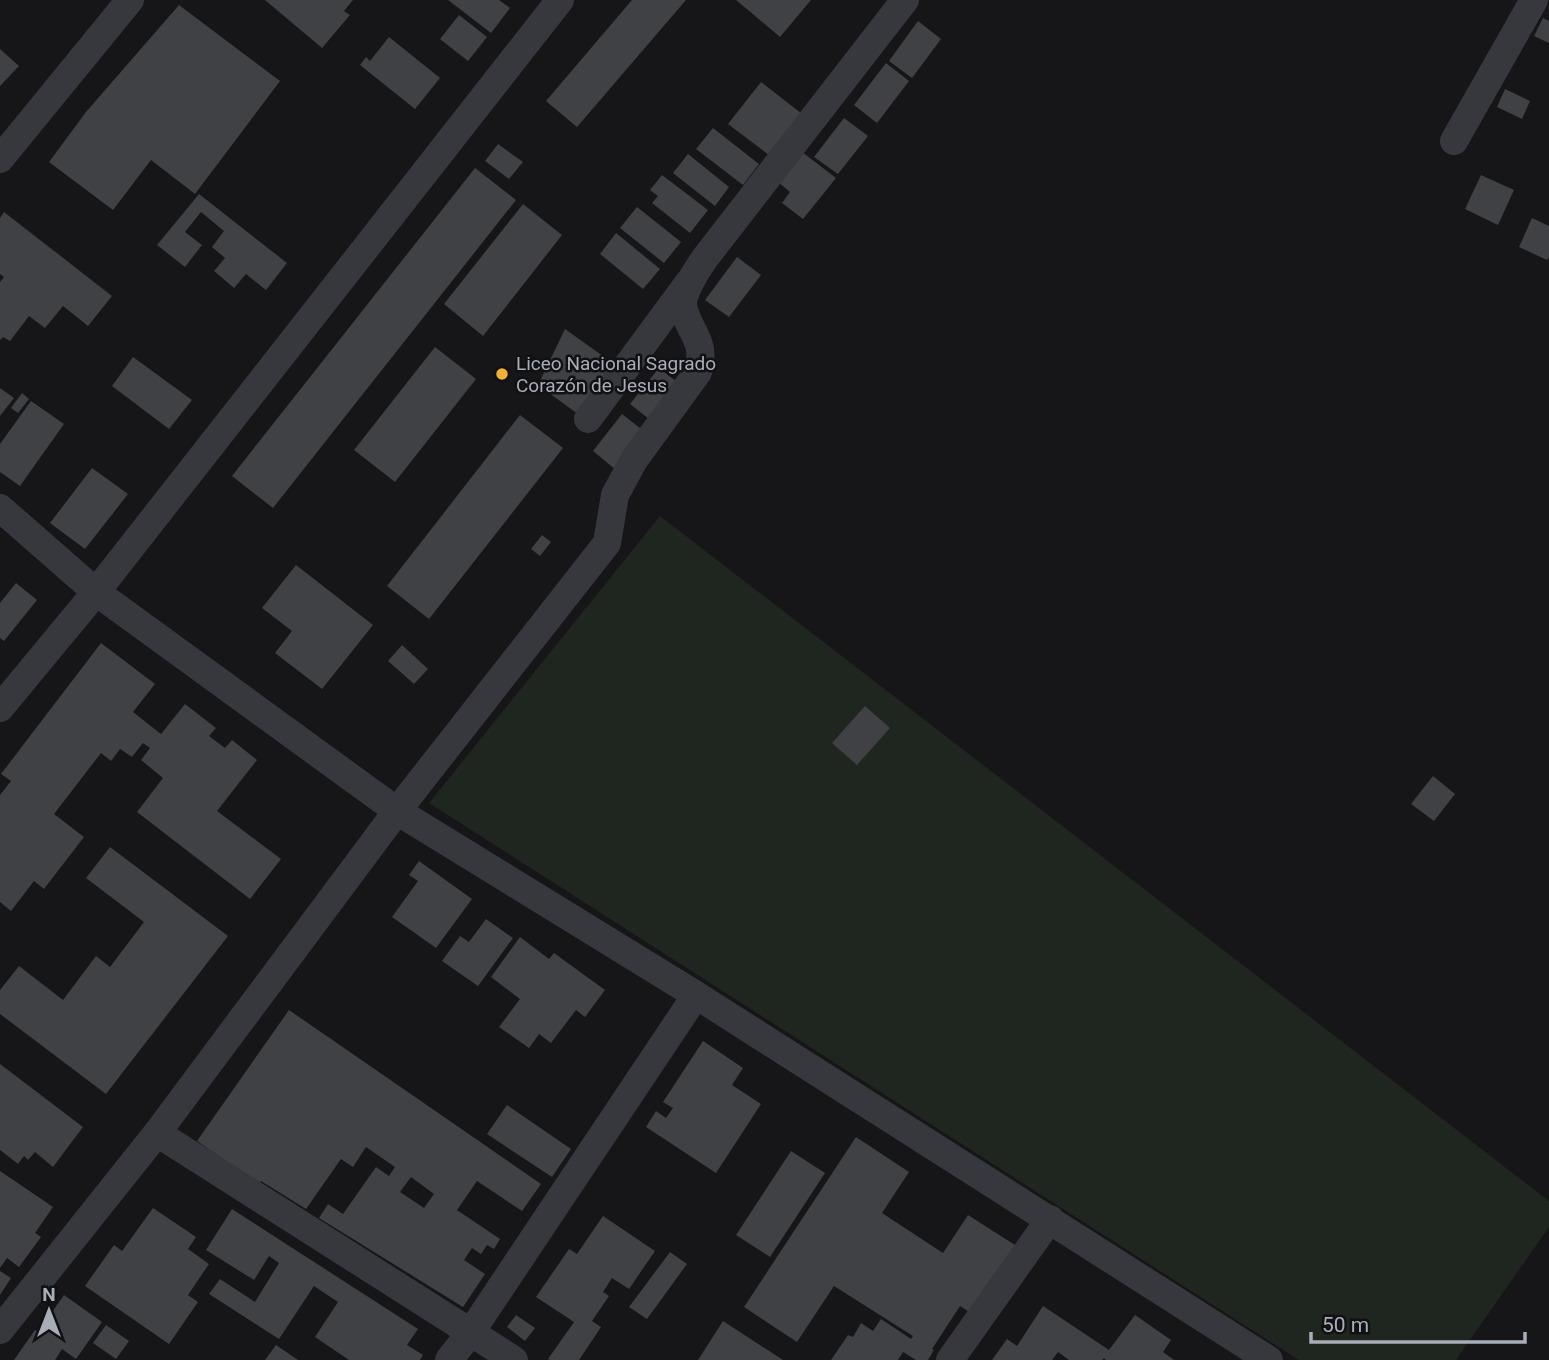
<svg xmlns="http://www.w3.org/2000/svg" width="1549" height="1360" font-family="Roboto,sans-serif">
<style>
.green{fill:#1e261f}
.building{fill:#404145;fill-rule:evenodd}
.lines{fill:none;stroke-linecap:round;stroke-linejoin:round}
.minor{stroke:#37383d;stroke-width:28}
.poi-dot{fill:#f2b134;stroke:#111113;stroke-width:2.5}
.labels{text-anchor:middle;stroke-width:5;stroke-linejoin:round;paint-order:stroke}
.poi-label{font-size:19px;fill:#a8adb8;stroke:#111113;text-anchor:start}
</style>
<rect width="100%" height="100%" fill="#161618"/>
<!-- green -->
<polygon class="green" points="660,516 1549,1201 1549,1227 1456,1360 1299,1360 429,803"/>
<!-- building -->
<g class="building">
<polygon points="265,0 353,0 344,11 350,15 322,48"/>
<polygon points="448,0 499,0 510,8 491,33"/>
<polygon points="632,0 686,0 577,127 546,101"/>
<polygon points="736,0 811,0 780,37"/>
<polygon points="179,5 280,81 195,194 151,160 113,210 49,162 86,112"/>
<polygon points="459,15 487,37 468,61 440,39"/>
<polygon points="1543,18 1549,21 1549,43 1534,36"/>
<polygon points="918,21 941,39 912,78 889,61"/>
<polygon points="389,37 440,78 415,109 360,65 366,57 370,61"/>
<polygon points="0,49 19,66 0,86"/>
<polygon points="886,63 909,81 877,123 854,105"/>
<polygon points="761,82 806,117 773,158 728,124"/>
<polygon points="1505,89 1530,101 1522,119 1497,107"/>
<polygon points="844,118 868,136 838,174 814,157"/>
<polygon points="713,128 759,164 743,185 696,149"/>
<polygon points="498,144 523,162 509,179 485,161"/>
<polygon points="802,152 836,178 803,219 782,203 790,192 778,182"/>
<polygon points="688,154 729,187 715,206 673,173"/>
<polygon points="475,168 516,200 273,508 232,476"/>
<polygon points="662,175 708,210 690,233 652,203 658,196 650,190"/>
<polygon points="1481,175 1514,190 1498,225 1465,209"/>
<polygon points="199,194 287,263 266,290 246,274 234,288 214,271 225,258 212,247 224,231 201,212 185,232 202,245 185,267 157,245"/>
<polygon points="523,204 562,235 483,336 444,304"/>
<polygon points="637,207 681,242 664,263 620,228"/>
<polygon points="4,212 112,296 88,326 63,306 45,328 29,316 10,341 3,337 0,340 0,282 4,277 0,274 0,218"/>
<polygon points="1532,218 1549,226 1549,257 1547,260 1519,247"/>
<polygon points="616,233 660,269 643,289 600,254"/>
<polygon points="737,257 761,275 729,317 705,300"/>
<polygon points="565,329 614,364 578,414 538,385"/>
<polygon points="435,347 476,379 395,482 354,450"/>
<polygon points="133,357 192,400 169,429 112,386"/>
<polygon points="659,368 682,386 653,422 630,404"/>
<polygon points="0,388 14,398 0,416"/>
<polygon points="22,393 29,399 18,413 11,408"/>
<polygon points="31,401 64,424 20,486 0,472 0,444"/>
<polygon points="622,414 645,432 616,470 593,451"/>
<polygon points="520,415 563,448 429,619 387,586"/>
<polygon points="92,468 128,494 85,549 50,523"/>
<polygon points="542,535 551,542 540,556 531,549"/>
<polygon points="296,565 373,625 322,689 275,653 292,631 262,608"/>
<polygon points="16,583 37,600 4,641 0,638 0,603"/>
<polygon points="101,643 155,684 133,712 161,734 185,704 216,728 209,736 225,748 232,740 257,760 217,811 281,859 250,899 137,812 163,778 141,760 150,748 143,743 132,757 120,749 111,761 101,753 54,814 84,837 44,889 34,881 11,911 0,902 0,795 11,781 1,774"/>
<polygon points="402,645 428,669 414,684 388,661"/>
<polygon points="865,706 890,728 857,765 832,743"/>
<polygon points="1433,776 1455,794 1434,821 1411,804"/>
<polygon points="110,847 228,936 106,1094 0,1014 0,990 19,966 63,1000 96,956 110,967 144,922 86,878"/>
<polygon points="419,861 472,899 436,948 392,917 418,881 409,875"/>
<polygon points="486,919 513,938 478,986 442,961 460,936 469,942"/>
<polygon points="520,937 549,959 554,953 605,990 585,1017 576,1010 551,1043 539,1034 529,1048 499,1027 520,999 491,977"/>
<path d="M289 1010 541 1184 522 1211 477 1181 457 1210 500 1239 494 1249 487 1245 481 1254 472 1248 464 1260 485 1274 463 1307 319 1218 328 1204 343 1214 376 1167 389 1176 395 1167 366 1147 353 1167 341 1159 306 1209 261 1181 259 1184 197 1141ZM411 1177 434 1194 424 1208 400 1192Z"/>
<polygon points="703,1041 743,1068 732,1085 761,1104 716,1173 646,1127 656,1111 666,1118 673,1108 663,1102"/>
<polygon points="0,1064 83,1127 53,1167 35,1152 28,1160 24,1156 18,1164 0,1150"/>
<polygon points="507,1105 571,1149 552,1177 487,1134"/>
<polygon points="856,1137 909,1172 882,1213 943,1253 968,1215 1018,1247 974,1315 960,1306 932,1349 934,1350 928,1360 916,1360 903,1352 898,1360 831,1360 848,1335 853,1337 861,1323 873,1331 881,1319 911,1339 913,1336 834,1286 797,1342 744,1307"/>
<polygon points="791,1151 825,1173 770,1257 736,1235"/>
<polygon points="0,1171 53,1207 35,1233 41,1237 19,1267 7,1258 0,1268"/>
<polygon points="153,1208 196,1237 188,1249 209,1264 188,1295 198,1302 169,1344 85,1286 114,1245 122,1251"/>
<polygon points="232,1209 418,1329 407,1345 423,1355 420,1360 349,1360 315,1337 338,1302 314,1286 279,1339 209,1294 220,1279 255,1302 279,1263 269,1256 254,1280 206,1250"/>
<polygon points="603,1216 655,1251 629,1289 612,1278 603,1292 609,1296 592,1321 601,1327 579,1360 550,1360 548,1359 574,1322 536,1297 569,1249 577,1254"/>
<polygon points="670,1252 687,1264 647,1319 629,1307"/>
<polygon points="0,1271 11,1278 0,1295"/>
<polygon points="64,1295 102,1322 76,1359 62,1349 55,1360 14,1360 35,1330 38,1332"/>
<polygon points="1043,1306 1109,1350 1135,1315 1171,1340 1163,1352 1174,1360 1106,1360 1104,1358 1102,1360 1069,1360 1058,1352 1052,1360 992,1360 1007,1339 1017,1346"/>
<polygon points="516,1315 535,1328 525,1341 507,1327"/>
<polygon points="723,1321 783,1360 698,1360"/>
<polygon points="106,1325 129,1341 116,1359 93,1343"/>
<polygon points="276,1345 298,1360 265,1360"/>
</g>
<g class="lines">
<!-- minor -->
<g class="minor">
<polyline points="1454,141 1534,0"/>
<polyline points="0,159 130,0"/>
<polyline points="588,419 689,282"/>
<polyline points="0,508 96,592 397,811 696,995 1269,1360"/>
<polyline points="0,708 96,592 560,0"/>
<polyline points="157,1133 514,1360"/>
<path d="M0 1330 157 1133 397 811 607 543 615 495 634 460 698 372C700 363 702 354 699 345 695 331 679 312 684 297 688 283 697 270 705 258L905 0"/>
<polyline points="449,1360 471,1332 696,995"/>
<polyline points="950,1360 1050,1219"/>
</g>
</g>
<!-- markers -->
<circle class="poi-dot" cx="502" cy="374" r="7"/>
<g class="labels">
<!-- poi labels -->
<g class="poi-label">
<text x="516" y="370">Liceo Nacional Sagrado<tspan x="516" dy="22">Corazón de Jesus</tspan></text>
</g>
</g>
<!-- north arrow -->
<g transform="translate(49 1311)" stroke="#111113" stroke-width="5" paint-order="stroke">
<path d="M0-5L12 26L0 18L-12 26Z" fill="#a8adb8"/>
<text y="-10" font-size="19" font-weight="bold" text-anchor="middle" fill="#a8adb8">N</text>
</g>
<!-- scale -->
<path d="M1311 1332v10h214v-10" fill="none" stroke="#a8adb8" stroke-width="3.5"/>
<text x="1322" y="1332" font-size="21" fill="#a8adb8" stroke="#111113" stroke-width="5" paint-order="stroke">50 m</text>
</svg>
